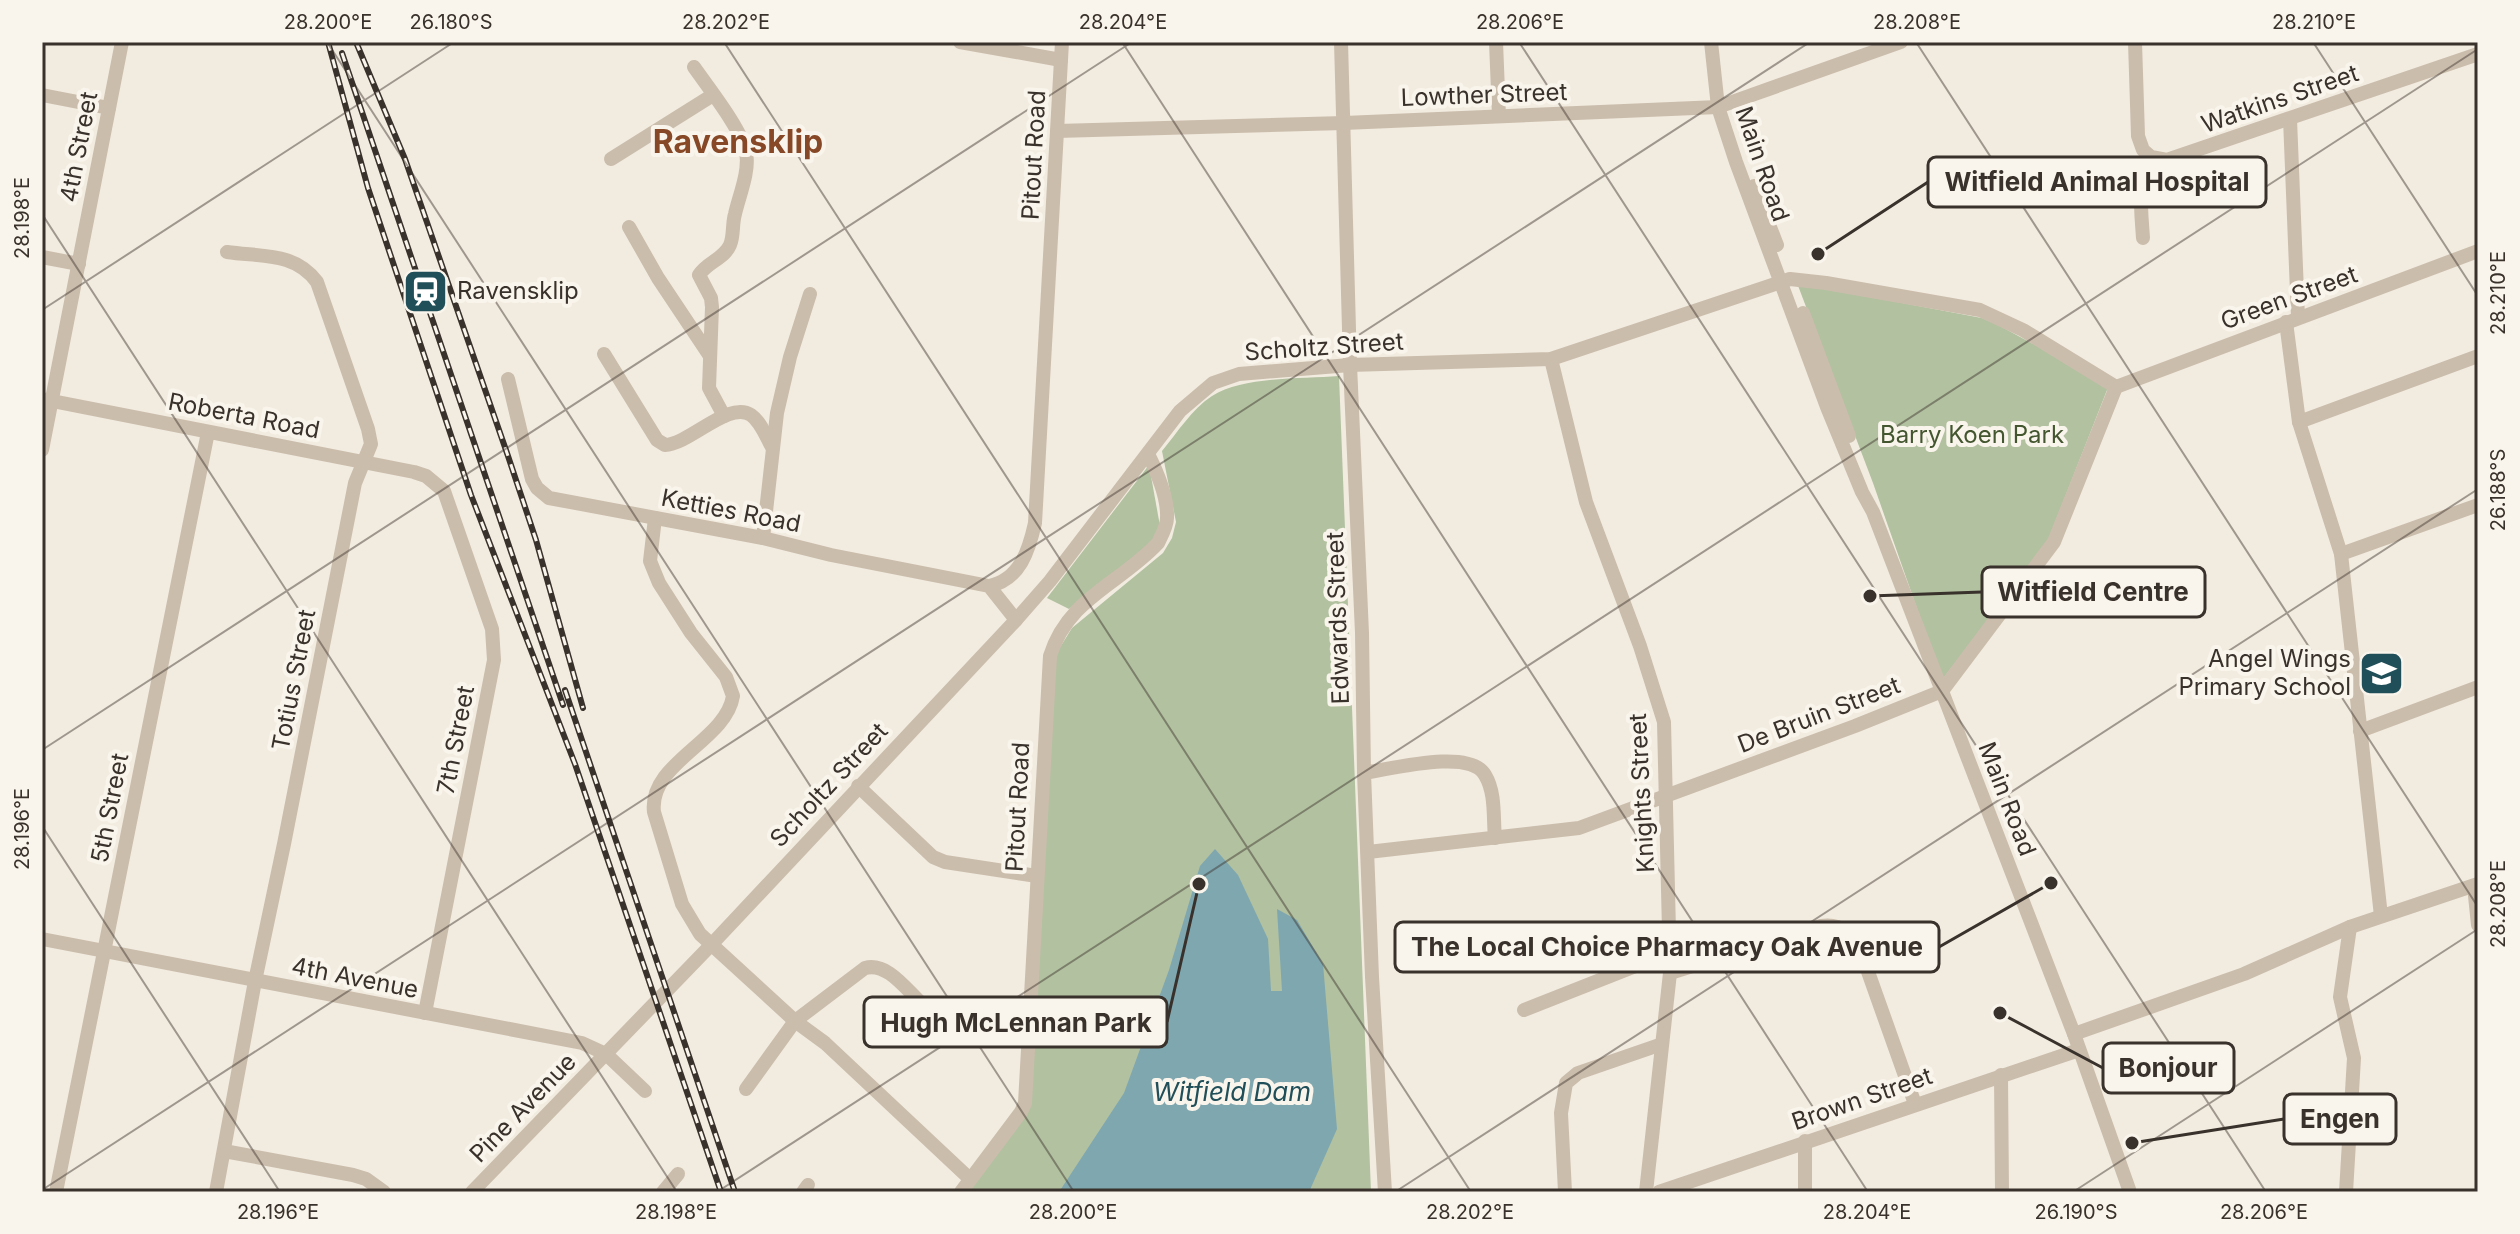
<svg xmlns="http://www.w3.org/2000/svg" width="2520" height="1234" font-family="Inter,sans-serif">
<style>
.green{fill:#b2c1a0}
.water{fill:#7fa7af}
.lines{fill:none;stroke-linecap:round;stroke-linejoin:round}
.minor{stroke:#cbbdac;stroke-width:14}
.rail-casing{stroke:#39312b;stroke-width:6}
.rail{stroke:#faf5ec;stroke-width:3;stroke-dasharray:9;stroke-linecap:butt}
.ticks{fill:none;stroke:#39312b;stroke-width:2;stroke-opacity:0.45}
.labels{text-anchor:middle;stroke-width:8;stroke-linejoin:round;paint-order:stroke}
.street-label{font-size:24px;fill:#39312b;stroke:#faf5ec}
.poi-label{font-size:24px;fill:#39312b;stroke:#faf5ec;text-anchor:start}
.park-label{font-size:24px;fill:#43562f;stroke:#faf5ec}
.water-label{font-size:26px;font-style:italic;fill:#214f59;stroke:#faf5ec}
.district-label{font-size:32px;font-weight:bold;fill:#864826;stroke:#faf5ec}
.leader{fill:none;stroke:#39312b;stroke-width:3}
.callout-dot{fill:#39312b;stroke:#faf5ec;stroke-width:3}
.callout{fill:#faf5ec;stroke:#39312b;stroke-width:3}
.callout-label{font-size:26px;text-anchor:middle;font-weight:bold;fill:#39312b}
.neatline{fill:none;stroke:#39312b;stroke-width:3}
.ticks-label{font-size:20px;text-anchor:middle;fill:#39312b}
</style>
<rect width="100%" height="100%" fill="#f2ece0"/>
<!-- green -->
<g class="green">
<polygon points="1797,283 1987,319 2109,385 2047,543 1942,680 1873,483"/>
<path d="M1339 376 1371 1192H968L1028 1107 1051 662 1072 628 1163 553 1172 538 1176 522 1162 451C1177 433 1192 409 1212 396 1244 376 1302 379 1339 376Z"/>
<polygon points="1149,465 1160,526 1152,543 1069,609 1047,598"/>
</g>
<!-- water -->
<polygon class="water" points="1215,849 1238,875 1268,939 1271,991 1282,991 1277,909 1297,920 1323,964 1337,1129 1309,1192 1059,1192 1124,1093 1169,970 1200,866"/>
<g class="lines">
<!-- minor -->
<g class="minor">
<polyline points="960,42 1061,60"/>
<polyline points="1341,42 1350,365 1362,633 1364,773 1372,977 1385,1192"/>
<polyline points="1496,42 1499,116"/>
<polyline points="1711,42 1718,107 1736,162 1827,407 1862,492 1873,512 2074,1034 2130,1192"/>
<polyline points="2135,42 2138,136 2143,150 2151,157 2167,160 2478,54"/>
<path d="M694 67C708 87 742 130 746 152 750 171 739 196 735 214 732 224 734 236 730 245 724 259 707 262 699 275L711 298 712 307 709 388 724 416"/>
<polyline points="42,95 109,108"/>
<polyline points="2290,119 2298,317"/>
<polyline points="1057,131 1344,123 1718,107 1901,42"/>
<polyline points="611,159 713,95"/>
<polyline points="1754,186 1777,245"/>
<polyline points="629,227 658,278 710,356"/>
<path d="M2143 238C2141 207 2137 186 2151 157"/>
<polyline points="42,257 79,264"/>
<polyline points="1803,313 1849,436"/>
<polyline points="2286,322 2299,422 2341,554 2381,916"/>
<path d="M604 354 657 440 665 445C690 444 729 400 751 415 761 422 766 437 772 447"/>
<polyline points="1551,359 1586,502 1640,646 1664,722 1670,973 1646,1192"/>
<polyline points="508,379 532,479 537,488 549,498 763,538 831,555 989,586 1016,620"/>
<polyline points="2116,387 2478,251"/>
<polyline points="42,399 414,472 426,476 444,491 492,629 494,660 425,1013"/>
<polyline points="2299,422 2478,356"/>
<polyline points="42,450 122,42"/>
<path d="M655 518 650 561 659 583 691 633 726 677 733 696C726 741 648 763 654 812L682 904 700 934 795 1021 825 1043 970 1179"/>
<polyline points="763,538 777,413 790,357 810,294"/>
<polyline points="2341,554 2478,505"/>
<path d="M989 586C1020 580 1029 550 1035 523L1062 42"/>
<polyline points="2360,731 2478,687"/>
<path d="M1364 773C1392 769 1470 748 1485 775 1496 793 1493 818 1495 838"/>
<polyline points="858,786 933,857 945,862 1037,876"/>
<polyline points="1368,852 1579,828 1855,726 1942,691 2054,542 2116,387"/>
<polyline points="2474,886 2478,925"/>
<polyline points="42,939 582,1043 606,1054 645,1091"/>
<path d="M1670 973 1821 926C1842 923 1852 934 1861 952L1915 1104"/>
<polyline points="1524,1010 1671,952"/>
<polyline points="2074,1034 2244,974 2350,927 2478,884"/>
<polyline points="2001,1075 2002,1192"/>
<path d="M746 1089 795 1021 865 968C887 962 905 988 921 1003"/>
<polyline points="1805,1141 1805,1192"/>
<polyline points="224,1151 353,1175 366,1179 384,1192"/>
<polyline points="56,1192 208,432"/>
<path d="M216 1192 255 981 284 844 355 483 371 444 368 429 317 282C295 252 262 257 227 252"/>
<polyline points="472,1192 711,945 1016,620 1050,581 1180,411 1213,383 1239,374 1350,365 1551,359 1790,279 1826,283 1980,310 2023,330 2116,387"/>
<polyline points="663,1192 678,1174"/>
<polyline points="803,1192 808,1185"/>
<path d="M961 1192 1021 1112 1025 1103 1050 656C1068 598 1120 584 1158 543 1162 535 1167 526 1167 518 1168 498 1157 472 1148 454"/>
<polyline points="1565,1192 1561,1113 1566,1083 1578,1073 1662,1044"/>
<polyline points="1659,1192 2079,1050"/>
<polyline points="2346,1192 2354,1058 2340,997 2350,927"/>
</g>
<defs>
<g id="rail">
<polyline points="328,42 368,188 471,495 575,764 721,1192"/>
<polyline points="356,42 405,159 508,456 536,540 583,708"/>
<polyline points="342,53 563,705"/>
<polyline points="565,690 735,1192"/>
</g>
</defs>
<!-- rail casing -->
<use href="#rail" class="rail-casing"/>
<!-- rail -->
<use href="#rail" class="rail"/>
</g>
<!-- ticks -->
<path class="ticks" d="M327 42 1074 1192M724 42 1471 1192M1122 42 1868 1192M1519 42 2266 1192M1916 42 2478 907M2313 42 2478 296M42 214 677 1192M42 310 454 42M42 750 1132 42M42 826 280 1192M42 1190 1810 42M717 1192 2478 49M1395 1192 2478 489M2073 1192 2478 929"/>
<!-- icons -->
<defs>
<symbol id="station-square" viewBox="-11 -11 22 22"><rect x="-9" y="-9" width="18" height="18" rx="4" fill="#214f59" stroke="#faf5ec"/><path d="M-3-6H3Q5-6 5-4V2Q5 4 3 4L4.5 6H3L1.5 4h-3L-3 6H-4.5L-3 4Q-5 4-5 2V-4Q-5-6-3-6ZM-3.5-4v3h7v-3ZM-3.5 1v1.5H-2V1ZM2 1v1.5H3.5V1Z" fill="#fff"/></symbol>
<symbol id="school-square" viewBox="-11 -11 22 22"><rect x="-9" y="-9" width="18" height="18" rx="4" fill="#214f59" stroke="#faf5ec"/><path d="M0-5L7-2L0 1L-7-2ZM-4 1L0 2.5L4 1V4Q0 6-4 4Z" fill="#fff"/></symbol>
</defs>
<g fill-rule="evenodd">
<use href="#station-square" x="400" y="266" width="51" height="51"/>
<use href="#school-square" x="2356" y="648" width="51" height="51"/>
</g>
<g class="labels">
<!-- street labels -->
<g class="street-label">
<text transform="translate(1484 95) rotate(-2)" y="8">Lowther Street</text>
<text transform="translate(2280 99) rotate(-19)" y="8">Watkins Street</text>
<text transform="translate(79 147) rotate(-79)" y="8">4th Street</text>
<text transform="translate(1034 155) rotate(-87)" y="8">Pitout Road</text>
<text transform="translate(1762 164) rotate(71)" y="8">Main Road</text>
<text transform="translate(2289 298) rotate(-20)" y="8">Green Street</text>
<text transform="translate(1324 347) rotate(-4)" y="8">Scholtz Street</text>
<text transform="translate(244 416) rotate(11)" y="8">Roberta Road</text>
<text transform="translate(731 511) rotate(11)" y="8">Ketties Road</text>
<text transform="translate(1338 618) rotate(-92)" y="8">Edwards Street</text>
<text transform="translate(294 680) rotate(-79)" y="8">Totius Street</text>
<text transform="translate(1819 715) rotate(-21)" y="8">De Bruin Street</text>
<text transform="translate(456 740) rotate(-79)" y="8">7th Street</text>
<text transform="translate(829 785) rotate(-47)" y="8">Scholtz Street</text>
<text transform="translate(1642 793) rotate(-93)" y="8">Knights Street</text>
<text transform="translate(2007 799) rotate(69)" y="8">Main Road</text>
<text transform="translate(1018 807) rotate(-87)" y="8">Pitout Road</text>
<text transform="translate(110 808) rotate(-79)" y="8">5th Street</text>
<text transform="translate(355 978) rotate(11)" y="8">4th Avenue</text>
<text transform="translate(1862 1099) rotate(-19)" y="8">Brown Street</text>
<text transform="translate(523 1108) rotate(-46)" y="8">Pine Avenue</text>
</g>
<!-- poi labels -->
<g class="poi-label">
<text x="457" y="299">Ravensklip</text>
<text x="2351" y="667" text-anchor="end">Angel Wings<tspan x="2351" dy="28">Primary School</tspan></text>
</g>
<!-- park labels -->
<g class="park-label">
<text x="1972" y="443">Barry Koen Park</text>
</g>
<!-- water labels -->
<g class="water-label">
<text x="1232" y="1101">Witfield Dam</text>
</g>
<!-- district labels -->
<g class="district-label">
<text x="738" y="153">Ravensklip</text>
</g>
</g>
<!-- callouts -->
<path class="leader" d="M1818 254L1928 182M1870 596L1982 592M2051 883L1939 947M1199 884L1167 1022M2000 1013L2103 1068M2132 1143L2284 1119"/>
<g class="callout-dot">
<circle cx="1818" cy="254" r="8"/>
<circle cx="1870" cy="596" r="8"/>
<circle cx="2051" cy="883" r="8"/>
<circle cx="1199" cy="884" r="8"/>
<circle cx="2000" cy="1013" r="8"/>
<circle cx="2132" cy="1143" r="8"/>
</g>
<g class="callout">
<rect x="1928" y="157" width="338" height="50" rx="8"/>
<rect x="1982" y="567" width="223" height="50" rx="8"/>
<rect x="1395" y="922" width="544" height="50" rx="8"/>
<rect x="864" y="997" width="303" height="50" rx="8"/>
<rect x="2103" y="1043" width="131" height="50" rx="8"/>
<rect x="2284" y="1094" width="112" height="50" rx="8"/>
</g>
<g class="callout-label">
<text x="2097" y="191">Witfield Animal Hospital</text>
<text x="2093" y="601">Witfield Centre</text>
<text x="1667" y="956">The Local Choice Pharmacy Oak Avenue</text>
<text x="1016" y="1032">Hugh McLennan Park</text>
<text x="2168" y="1077">Bonjour</text>
<text x="2340" y="1128">Engen</text>
</g>
<!-- border -->
<rect width="2520" height="1234" fill="none" stroke="#faf5ec" stroke-width="88"/>
<rect x="44" y="44" width="2432" height="1146" class="neatline"/>
<g class="ticks-label">
<text x="328" y="29">28.200°E</text>
<text x="451" y="29">26.180°S</text>
<text x="726" y="29">28.202°E</text>
<text x="1123" y="29">28.204°E</text>
<text x="1520" y="29">28.206°E</text>
<text x="1917" y="29">28.208°E</text>
<text x="2314" y="29">28.210°E</text>
<text transform="translate(22 218) rotate(-90)" y="7">28.198°E</text>
<text transform="translate(2498 293) rotate(-90)" y="7">28.210°E</text>
<text transform="translate(2498 490) rotate(-90)" y="7">26.188°S</text>
<text transform="translate(22 829) rotate(-90)" y="7">28.196°E</text>
<text transform="translate(2498 904) rotate(-90)" y="7">28.208°E</text>
<text x="278" y="1219">28.196°E</text>
<text x="676" y="1219">28.198°E</text>
<text x="1073" y="1219">28.200°E</text>
<text x="1470" y="1219">28.202°E</text>
<text x="1867" y="1219">28.204°E</text>
<text x="2076" y="1219">26.190°S</text>
<text x="2264" y="1219">28.206°E</text>
</g>
</svg>
